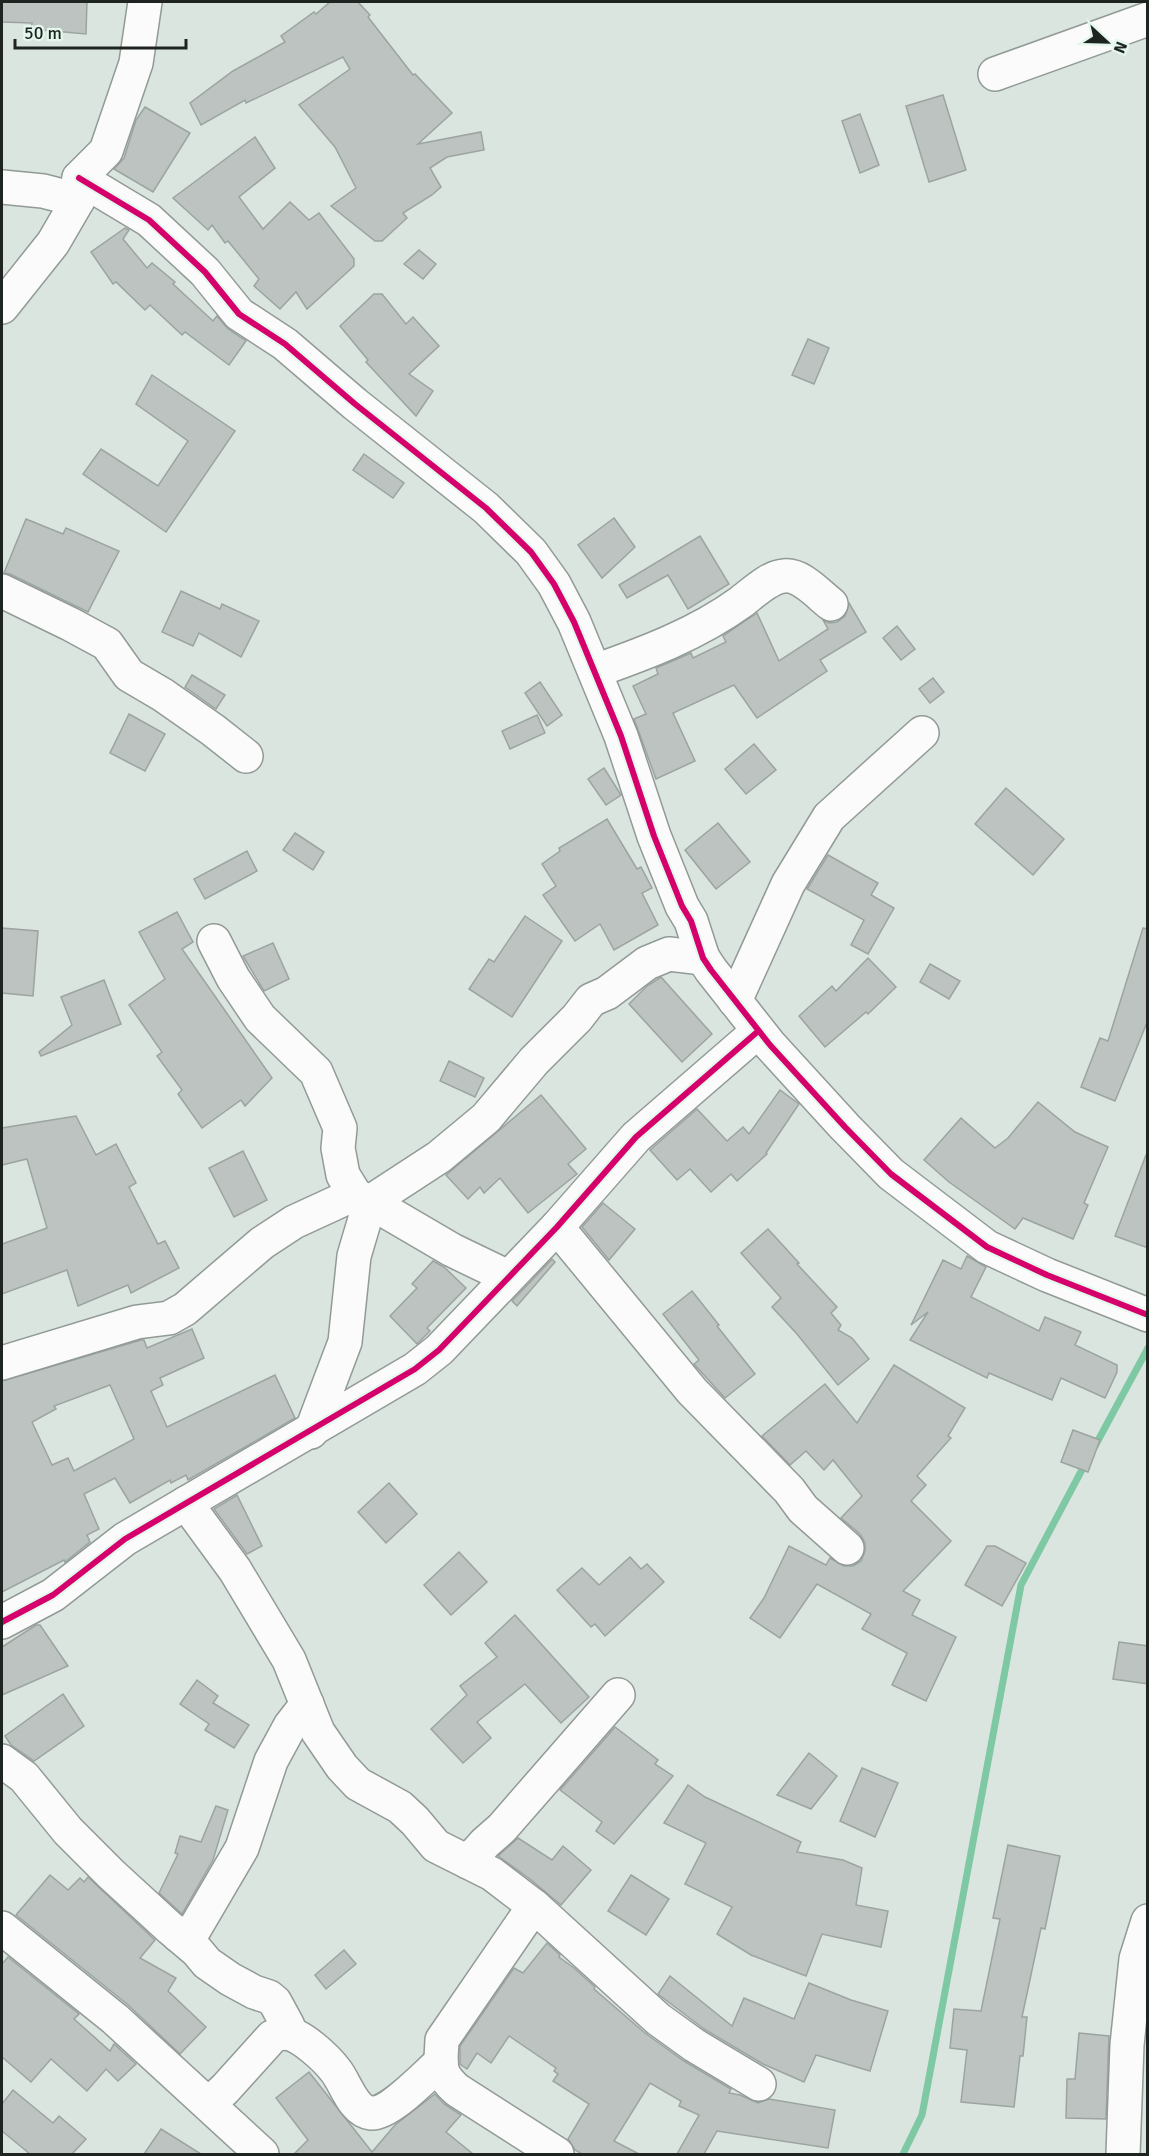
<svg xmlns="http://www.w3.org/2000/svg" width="1149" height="2156" font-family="Signika,sans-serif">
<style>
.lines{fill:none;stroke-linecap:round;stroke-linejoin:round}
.stream{stroke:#7ec8a4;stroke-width:7}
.building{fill:#bcc3c0;stroke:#9ca4a0;stroke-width:1.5;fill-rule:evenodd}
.minor-casing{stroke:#929a96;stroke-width:36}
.minor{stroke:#fafbfa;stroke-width:33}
.cycleway-casing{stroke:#e4f7ec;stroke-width:10}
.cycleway{stroke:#d6006c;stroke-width:6}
</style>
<rect width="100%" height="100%" fill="#dbe5e0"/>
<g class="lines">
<!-- stream -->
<g class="stream">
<polyline points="1095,1446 1148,1348"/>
<polyline points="903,2154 922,2115 1021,1585 1085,1464"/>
</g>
</g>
<!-- building -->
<g class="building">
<polygon points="2,2 87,2 86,34 31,29 32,23 2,22"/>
<polygon points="330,2 358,2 370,15 368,17 413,75 415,74 452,113 418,144 481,132 484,150 447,157 430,168 441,187 432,195 403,213 407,218 382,241 375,241 331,206 356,188 335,147 299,105 350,69 343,57 246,103 245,100 201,125 190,103 233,71 285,42 281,36 314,12 316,14"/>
<polygon points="943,95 966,170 929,182 906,106"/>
<polygon points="145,107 190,133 153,192 114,169 124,158 136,120"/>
<polygon points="860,114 879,165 860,173 842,121"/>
<polygon points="255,137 275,168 239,197 263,229 290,202 309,220 319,213 354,259 354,266 307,309 296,292 280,309 254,286 259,279 228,241 225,243 212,225 208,230 173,198"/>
<polygon points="125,228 129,230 123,239 147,268 152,263 175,282 173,284 213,321 217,316 228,329 246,341 229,365 185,332 182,335 150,305 145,310 116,282 113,284 91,252"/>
<polygon points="419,250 436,264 423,279 404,264"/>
<polygon points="374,294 382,294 406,324 413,317 439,346 409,374 433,391 416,416 366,362 368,360 340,326"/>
<polygon points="808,339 829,348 814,384 792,375"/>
<polygon points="152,375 235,431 166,532 83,474 101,449 158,486 188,441 136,404"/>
<polygon points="364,454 404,483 393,498 353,470"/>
<polygon points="614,518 635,547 602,578 578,545"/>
<polygon points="26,519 63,534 66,528 119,551 88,612 10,574 4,573"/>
<polygon points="700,536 729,584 688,609 668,575 627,598 619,585"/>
<polygon points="181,591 220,609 222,604 259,621 241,657 199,633 193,646 162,632"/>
<polygon points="849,603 866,632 820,660 827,671 757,718 734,685 673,713 695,761 656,779 634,719 646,714 633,686 658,674 656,668 691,653 693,658 726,642 723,636 757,613 779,661 828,629 823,620 829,623 837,622 845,616"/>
<polygon points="897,626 915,649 901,660 883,638"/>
<polygon points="192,675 225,695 216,709 185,687"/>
<polygon points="933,678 944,692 930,703 919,689"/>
<polygon points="540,682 562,715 547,726 525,693"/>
<polygon points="129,714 165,734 145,771 110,753"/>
<polygon points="537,715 545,733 510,749 502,731"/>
<polygon points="754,744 776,770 746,794 725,769"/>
<polygon points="604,768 621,795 606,805 588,779"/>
<polygon points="1006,788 1064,839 1033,875 975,824"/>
<polygon points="607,819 637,869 641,867 652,888 642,893 658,925 614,950 600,924 575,941 543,895 556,886 542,864 560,851 559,848"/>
<polygon points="718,823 750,862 716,889 685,850"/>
<polygon points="295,833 324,852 313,870 283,850"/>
<polygon points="247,851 257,871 205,899 194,879"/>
<polygon points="828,855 878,883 871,895 894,908 868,954 851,945 864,920 807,889"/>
<polygon points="177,912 193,942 182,949 272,1078 245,1106 241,1100 202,1128 178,1094 182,1090 157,1056 162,1052 129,1005 165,979 139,932"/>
<polygon points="525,916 562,941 512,1017 469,989 489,959 494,962"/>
<polygon points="2,928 38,931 33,996 2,993"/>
<polygon points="1143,928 1148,929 1148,1020 1115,1101 1081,1087 1100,1038 1108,1041"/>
<polygon points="273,943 289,979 264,991 243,956"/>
<polygon points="868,958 896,987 868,1014 866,1012 825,1047 799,1016 832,986 836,991"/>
<polygon points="930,964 960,981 949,999 920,982"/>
<polygon points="661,977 712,1034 682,1062 629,1004 647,986"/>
<polygon points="104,980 121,1024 41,1056 39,1052 72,1025 61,997"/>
<polygon points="449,1061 484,1078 475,1097 440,1081"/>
<polygon points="780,1090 799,1104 766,1153 767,1154 737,1181 731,1174 711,1192 690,1169 677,1180 650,1150 697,1109 727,1141 743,1127 749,1134"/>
<polygon points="541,1095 586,1149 568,1164 577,1174 528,1213 500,1178 484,1193 480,1187 468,1199 446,1175"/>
<polygon points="1038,1102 1075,1132 1108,1147 1084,1203 1088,1205 1073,1239 1023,1218 1015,1229 949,1182 924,1160 961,1118 995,1148 1008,1138"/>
<polygon points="76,1116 96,1155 116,1144 136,1183 129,1187 158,1244 165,1241 179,1268 131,1293 128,1285 78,1306 67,1270 2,1294 2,1244 47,1228 27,1159 2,1165 2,1128"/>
<polygon points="243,1151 267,1200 234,1217 209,1168"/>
<polygon points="1146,1155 1148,1155 1148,1248 1115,1236"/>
<polygon points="603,1203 635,1229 609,1260 582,1227"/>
<polygon points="768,1229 799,1263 797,1264 837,1307 831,1313 841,1325 838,1330 852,1338 869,1359 838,1385 797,1334 772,1307 781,1298 741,1253"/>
<polygon points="967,1256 986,1267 971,1297 1039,1331 1045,1317 1081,1332 1075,1345 1117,1365 1117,1372 1105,1398 1061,1378 1052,1400 989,1373 987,1378 910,1340 928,1312 911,1325 943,1260 961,1269"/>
<polygon points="552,1259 555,1262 517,1306 512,1301"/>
<polygon points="433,1261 444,1267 466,1288 427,1328 430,1331 417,1344 390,1316 417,1288 412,1284"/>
<polygon points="692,1291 719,1325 717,1326 755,1374 725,1398 694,1364 699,1360 663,1314"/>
<path d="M192 1329 204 1358 160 1378 163 1385 151 1391 167 1427 275 1375 295 1418 188 1480 186 1475 171 1483 170 1480 130 1503 115 1478 84 1494 99 1529 87 1535 90 1542 65 1562 64 1560 2 1592V1381L141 1340H144L147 1348ZM110 1385 134 1439 74 1471 68 1458 52 1465 32 1422 56 1409 54 1406Z"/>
<polygon points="894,1365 965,1408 948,1436 951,1438 917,1476 926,1485 911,1501 951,1541 903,1591 920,1600 912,1615 956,1637 926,1701 892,1685 907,1653 862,1629 871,1614 817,1584 780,1638 750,1618 764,1598 789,1546 826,1565 830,1558 844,1566 853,1566 861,1561 865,1551 865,1543 860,1534 841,1518 862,1496 833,1460 824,1470 806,1451 790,1465 762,1436 825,1384 857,1423"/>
<polygon points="1073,1430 1100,1440 1088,1472 1061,1462"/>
<polygon points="389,1483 417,1514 386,1543 358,1512"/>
<polygon points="237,1495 262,1546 247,1554 214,1509"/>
<polygon points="987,1546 995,1546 1026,1563 1002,1606 965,1585"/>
<polygon points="459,1552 487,1582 451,1615 424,1585"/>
<polygon points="630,1557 641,1569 647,1564 664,1582 605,1636 595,1624 591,1627 557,1590 582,1568 599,1585"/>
<polygon points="515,1615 589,1697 561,1723 525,1684 477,1722 491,1738 463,1763 431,1729 467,1695 460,1686 497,1657 485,1643"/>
<polygon points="36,1625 40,1625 68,1666 2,1695 2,1647"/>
<polygon points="1119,1642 1148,1646 1148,1684 1113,1679"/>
<polygon points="197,1680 218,1696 213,1703 249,1725 234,1748 205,1730 209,1724 180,1704"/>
<polygon points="63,1694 84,1726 34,1761 11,1745 5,1736"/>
<polygon points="615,1727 658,1760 655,1764 673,1776 614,1844 596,1831 602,1822 560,1790"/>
<polygon points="809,1753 837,1776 811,1809 777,1795"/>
<polygon points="862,1768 898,1783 875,1837 840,1821"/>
<polygon points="688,1785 705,1797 801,1842 797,1852 843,1860 862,1868 856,1905 888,1911 881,1947 822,1934 806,1976 751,1955 717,1934 732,1907 685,1884 706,1843 664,1823"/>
<polygon points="216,1806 228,1810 213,1860 182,1914 159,1893 178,1854 175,1853 180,1836 201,1842"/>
<polygon points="518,1838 552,1860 563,1846 591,1870 561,1905 530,1879 498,1856"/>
<polygon points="1008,1845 1060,1856 1045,1929 1041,1928 1022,2017 1027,2017 1023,2056 1020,2056 1014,2107 961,2102 967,2050 950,2048 954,2009 981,2011 1000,1919 993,1918"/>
<polygon points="50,1875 68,1890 80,1878 84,1882 88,1877 155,1940 140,1958 176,1978 168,1991 206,2027 180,2054 127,2004 16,1915"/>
<polygon points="631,1875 669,1899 646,1935 608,1911"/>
<polygon points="547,1943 560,1955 559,1957 574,1968 595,1987 594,1989 645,2033 684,2061 731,2089 729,2093 740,2095 758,2103 769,2099 835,2110 828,2148 717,2131 704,2154 677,2154 699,2115 679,2106 681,2101 650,2083 614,2141 639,2154 582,2154 575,2150 568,2139 589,2104 553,2081 558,2074 554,2071 556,2068 509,2036 491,2063 477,2053 467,2069 460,2064 460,2046 514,1968 523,1973"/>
<polygon points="344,1950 356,1964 326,1989 315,1975"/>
<polygon points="8,1957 79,2014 74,2019 110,2051 114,2044 136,2064 118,2081 106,2069 87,2091 51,2059 31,2082 2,2057 2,1964"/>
<polygon points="670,1976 732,2026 744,1998 794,2019 809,1983 851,2000 888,2011 870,2071 816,2055 804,2082 763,2064 704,2029 658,1994"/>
<polygon points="1079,2033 1109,2036 1106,2119 1066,2118 1067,2079 1075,2079"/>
<polygon points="309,2072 372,2152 395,2125 435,2094 444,2104 461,2115 446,2132 473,2154 294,2154 308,2140 276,2098"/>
<polygon points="13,2090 53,2123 59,2116 86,2139 72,2154 30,2154 2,2131 2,2104"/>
<polygon points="161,2129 201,2154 144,2154"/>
</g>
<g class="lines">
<defs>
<g id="minor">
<polyline points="995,74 1148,19"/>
<polyline points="79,178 149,220 205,272 239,314 285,344 355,404 486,508 531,552 554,584 574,622 621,736 654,836 682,906 691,921 703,958 711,970 770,1045 845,1127 891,1174 987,1247 1047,1275 1148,1315"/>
<polyline points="2,187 43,191 78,200"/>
<polyline points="2,307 53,243 78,200 79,178 106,151 136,63 145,2"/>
<polyline points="2,591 70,624 107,644 129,675 163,695 213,730 246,756"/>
<path d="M595 671C646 653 697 634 741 602 753 593 769 577 784 576 801 574 818 594 831 604"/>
<polyline points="214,941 233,978 260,1018 316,1072 340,1128 338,1148 343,1175 356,1196"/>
<polyline points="735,1001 788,884 829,817 922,733"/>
<polyline points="557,1227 692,1391 789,1490 803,1509 847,1548"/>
<polyline points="2,1363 137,1322 169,1318 185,1309 262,1243 294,1222 344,1199 356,1196 370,1202 452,1250 508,1277"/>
<polyline points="311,1432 345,1342 354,1256 370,1202 439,1157 486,1118 534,1061 577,1018 591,1000 607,993 647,963 669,954 703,958"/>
<polyline points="186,1503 235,1570 289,1660 318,1732 342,1767 358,1784 400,1807 415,1821 436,1846 492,1874 534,1906 658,2019 694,2045 759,2084"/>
<polyline points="2,1622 53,1595 125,1539 415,1369 439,1350 557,1227 636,1137 756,1033"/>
<polyline points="2,1761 24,1777 68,1831 111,1874 171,1929 197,1951 207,1963 230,1979 254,1992 269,1997 275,2002 288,2026 287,2033"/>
<polyline points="468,1862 485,1843 502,1828 618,1695"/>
<path d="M534 1906 442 2040C441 2065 437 2072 457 2090L557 2154"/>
<polyline points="2,1928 115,2019 262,2154"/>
<polyline points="178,1935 194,1930 242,1848 271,1761 290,1726 307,1704"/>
<path d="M209 2104 225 2089 272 2037C276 2035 280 2033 285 2033 301 2034 327 2059 336 2071 346 2084 353 2111 371 2113 389 2115 427 2074 441 2062"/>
<polyline points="1123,2154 1127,2045 1136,1959 1148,1921"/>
</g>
</defs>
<!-- minor casing -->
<use href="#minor" class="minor-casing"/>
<!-- minor -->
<use href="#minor" class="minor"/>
<defs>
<g id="cycleway">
<polyline points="79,178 149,220 205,272 239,314 285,344 355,404 486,508 531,552 554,584 574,622 621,736 654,836 682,906 691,921 703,958 711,970 770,1045 845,1127 891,1174 987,1247 1047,1275 1148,1315"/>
<polyline points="2,1622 53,1595 125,1539 415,1369 439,1350 557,1227 636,1137 756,1033"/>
</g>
</defs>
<!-- cycleway casing -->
<use href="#cycleway" class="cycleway-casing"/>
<!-- cycleway -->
<use href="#cycleway" class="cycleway"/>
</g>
<!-- border -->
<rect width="1149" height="2156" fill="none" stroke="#1e2521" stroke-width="6"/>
<!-- north arrow -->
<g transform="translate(1107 42) rotate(112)" stroke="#e4f7ec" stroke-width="4.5" paint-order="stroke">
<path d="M0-4.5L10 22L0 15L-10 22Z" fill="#1e2521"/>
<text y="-9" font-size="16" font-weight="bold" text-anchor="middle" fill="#1e2521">N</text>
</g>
<!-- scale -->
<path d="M15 39v9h171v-9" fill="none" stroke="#1e2521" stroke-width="3"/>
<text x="24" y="39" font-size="18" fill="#1e2521" stroke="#e4f7ec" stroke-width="4.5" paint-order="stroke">50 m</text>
</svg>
